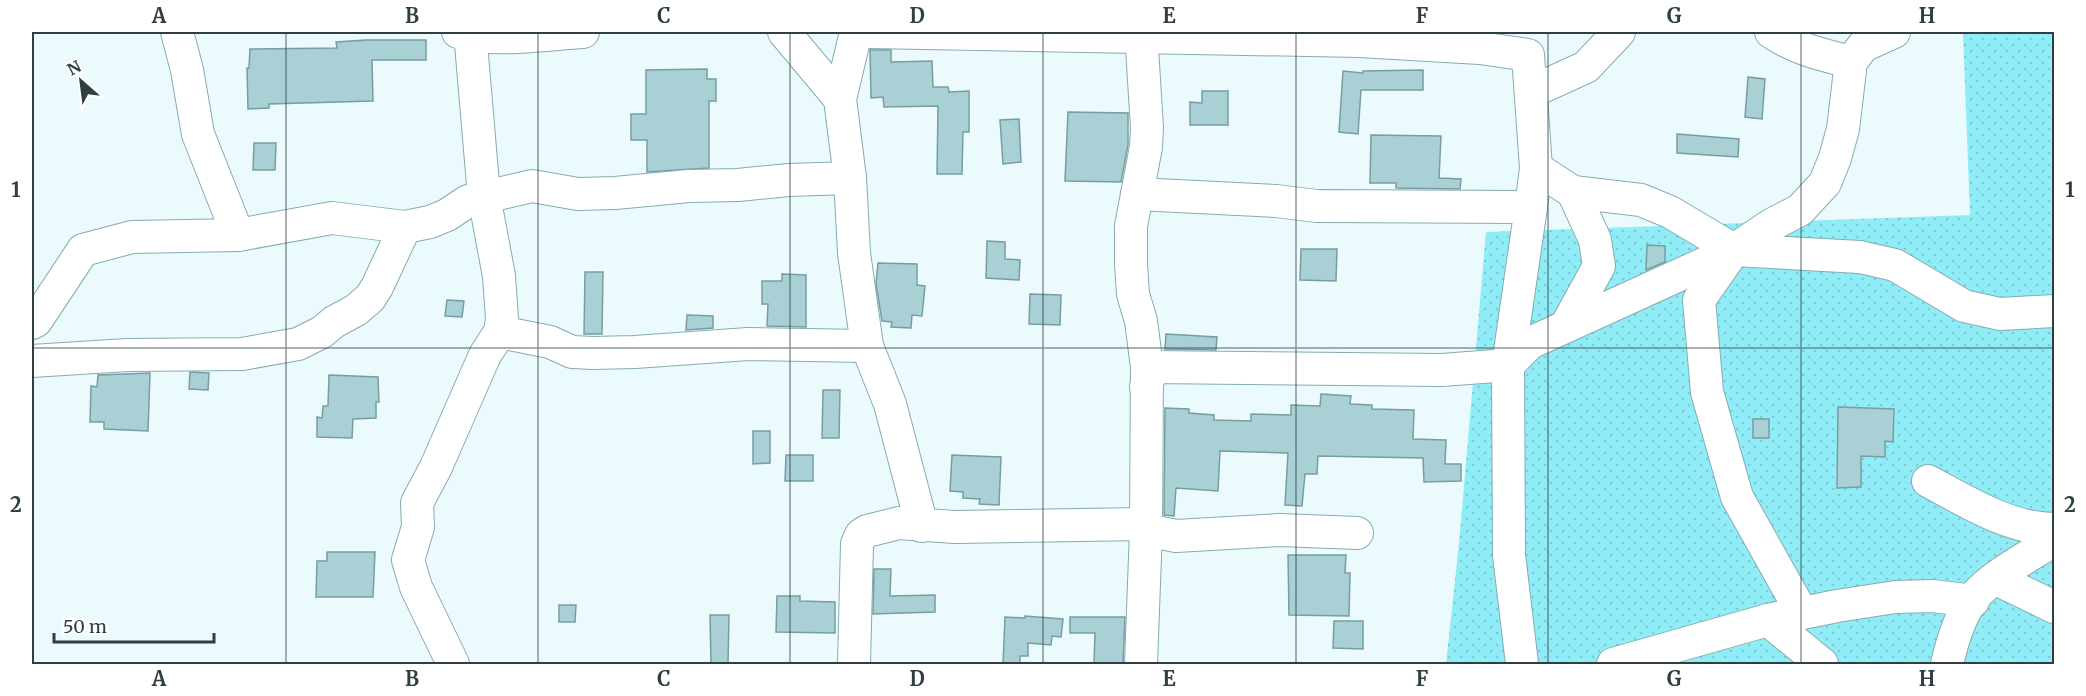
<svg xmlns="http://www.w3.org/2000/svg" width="2086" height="696" font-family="Merriweather,serif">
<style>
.grass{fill:url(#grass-dots)}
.building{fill:#a8d0d5;stroke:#779da2;stroke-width:1.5}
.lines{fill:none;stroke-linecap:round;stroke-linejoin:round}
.minor-casing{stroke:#85acb0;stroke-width:34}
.minor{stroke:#fff;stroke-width:32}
.grid{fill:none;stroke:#2f3f41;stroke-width:1.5;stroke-opacity:0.55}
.neatline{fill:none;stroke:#2f3f41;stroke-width:2}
.grid-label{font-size:20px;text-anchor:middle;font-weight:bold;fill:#2f3f41}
</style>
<defs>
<pattern id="grass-dots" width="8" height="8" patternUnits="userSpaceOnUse" patternTransform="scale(1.5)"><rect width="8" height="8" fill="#90edf7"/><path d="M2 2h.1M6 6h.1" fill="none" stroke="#7cccd5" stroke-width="1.8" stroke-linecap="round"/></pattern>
</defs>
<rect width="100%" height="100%" fill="#ebfbfd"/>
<!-- grass -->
<polygon class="grass" points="1963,32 2054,32 2054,664 1446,664 1459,543 1486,232 1970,215"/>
<!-- building -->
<g class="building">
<polygon points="366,40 426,40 426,60 372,60 373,101 269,104 269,108 248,109 247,68 249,68 250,49 337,48 336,42"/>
<polygon points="870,50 891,50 891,62 932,61 933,87 948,87 949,92 969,91 969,132 963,132 962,174 937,174 938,106 884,107 883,97 871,98"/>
<polygon points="707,69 707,79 716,79 716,101 709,101 709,168 647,172 647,140 631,140 631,114 646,114 646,70"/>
<polygon points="1423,70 1423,90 1361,90 1358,134 1339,132 1343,71 1363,73 1363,71"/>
<polygon points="1748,77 1765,79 1762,119 1745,117"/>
<polygon points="1202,91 1228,91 1228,125 1190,125 1190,102 1202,103"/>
<polygon points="1068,112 1128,113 1128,145 1121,182 1065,181"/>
<polygon points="1019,119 1021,162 1003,164 1000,120"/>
<polygon points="1677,134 1739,139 1738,157 1677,153"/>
<polygon points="1371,135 1441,136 1439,178 1461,179 1460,189 1396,188 1396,183 1370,183"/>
<polygon points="254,143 276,143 275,170 253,170"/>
<polygon points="987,241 1005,242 1005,259 1020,260 1019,280 986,278"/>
<polygon points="1647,245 1665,246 1665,262 1646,270"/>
<polygon points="1301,249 1337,249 1336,281 1300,280"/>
<polygon points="878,263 917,264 917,285 925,286 922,316 912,315 911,328 891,327 892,322 882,321 876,284"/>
<polygon points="585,272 603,272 602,334 584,334"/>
<polygon points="782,274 806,275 806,327 767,326 768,304 762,304 762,281 782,281"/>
<polygon points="1030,294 1061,295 1060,325 1029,324"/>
<polygon points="447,300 464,301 462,317 445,316"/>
<polygon points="687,315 713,316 713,328 686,330"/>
<polygon points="1166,334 1217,337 1216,350 1165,349"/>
<polygon points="190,372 209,373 208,390 189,389"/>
<polygon points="150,373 148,431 104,429 104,422 90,422 91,386 97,387 98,375"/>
<polygon points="329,375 378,377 379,402 376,402 376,418 353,419 352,438 317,437 317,417 322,418 323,406 328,406"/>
<polygon points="823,390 840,390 839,438 822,438"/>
<polygon points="1321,394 1351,396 1350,404 1372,405 1372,409 1414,410 1413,439 1446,440 1445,464 1461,464 1461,481 1424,482 1423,458 1318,456 1317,474 1305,474 1302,506 1285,505 1288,453 1220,451 1218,491 1176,488 1174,516 1164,515 1165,408 1189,409 1189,413 1214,415 1214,420 1251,421 1251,414 1291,415 1291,405 1320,406"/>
<polygon points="1838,407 1894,409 1893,442 1885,441 1885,457 1861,456 1861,487 1837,488"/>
<rect x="1753" y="419" width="16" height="19"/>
<polygon points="753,431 770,431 770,463 753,464"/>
<polygon points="786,455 813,455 813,481 785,481"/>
<polygon points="952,455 1001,457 999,505 979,504 980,499 963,498 963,492 950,491"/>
<polygon points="327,552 375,552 373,597 316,597 317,561 327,561"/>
<polygon points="1288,555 1346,555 1345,573 1350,573 1349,616 1289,615"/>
<polygon points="874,569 891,569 890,596 935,595 935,612 873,614"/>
<polygon points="777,596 800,596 800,601 835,602 835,633 776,632"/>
<polygon points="559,605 576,605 575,622 559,622"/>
<polygon points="710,615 729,615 728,664 711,664"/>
<polygon points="1025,616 1063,619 1061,637 1052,636 1051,645 1028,643 1028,656 1020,656 1020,664 1003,664 1005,617 1025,618"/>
<polygon points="1070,617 1125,617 1123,664 1094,664 1095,633 1070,633"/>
<polygon points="1334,621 1363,621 1363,649 1333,648"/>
</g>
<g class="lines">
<defs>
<g id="minor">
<polyline points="177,32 187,70 198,134 238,235"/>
<path d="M458 32C490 43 548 34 583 32"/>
<polyline points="784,32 840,99"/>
<polyline points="856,32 840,99 850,178 854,253 867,346 890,404 922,526"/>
<polyline points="870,32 1360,41 1480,48 1528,55 1536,168 1531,207 1317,206 1276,201 1137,194"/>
<polyline points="1141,32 1147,128 1146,147 1131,226 1131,263 1133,294 1141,321 1147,367 1148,381 1146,387"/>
<path d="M1771 32C1796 49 1822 55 1851 62"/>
<polyline points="1531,92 1586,67 1619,32"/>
<polyline points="1536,168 1573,192 1641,200 1670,212 1734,250 1860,257 1895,265 1964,306 2000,314 2054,311"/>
<polyline points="1734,250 1699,300 1707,392 1737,497 1802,613"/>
<polyline points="32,323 36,321 83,250 132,237 238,235 332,218 405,227"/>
<polyline points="1566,326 1599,266 1595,240 1573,192"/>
<polyline points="500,332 550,342 572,352 593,353 635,352 748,344 867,346"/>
<polyline points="32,361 127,355 242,354 298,344 322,332 334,322 356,310 370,298 377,287 405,227 430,222 447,215 468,201 532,186 578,194 615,193 689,186 738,185 789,180 850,178"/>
<path d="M1928 481C1967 502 2010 529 2054 529"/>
<polyline points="1146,530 1147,367 1442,370 1508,365 1530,343 1734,250 1771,225 1800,210 1825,183 1835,158 1843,129 1851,62 1863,46 1894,32"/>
<polyline points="1996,579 2054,607"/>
<polyline points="1768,620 1822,664"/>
<polyline points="453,664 416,587 408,560 418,527 417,503 436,467 485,355 500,332 502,319 499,276 484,196 470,32"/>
<polyline points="854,664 857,544 861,535 867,531 899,523 955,527 1144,524"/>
<polyline points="1141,664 1146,530 1176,536 1280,530 1357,533"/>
<polyline points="1522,664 1509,555 1508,365 1531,207"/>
<polyline points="1613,664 1768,620 1837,606 1895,597 1933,596 1973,601"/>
<path d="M1947 664C1952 642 1960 614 1975 596 1993 575 2031 555 2054 540"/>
</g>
</defs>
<!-- minor casing -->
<use href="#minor" class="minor-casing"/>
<!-- minor -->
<use href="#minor" class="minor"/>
</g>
<!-- grid -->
<path class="grid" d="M286 32V664M538 32V664M790 32V664M1043 32V664M1296 32V664M1548 32V664M1801 32V664M32 348H2054"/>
<!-- border -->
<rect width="2086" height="696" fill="none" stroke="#ffffff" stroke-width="66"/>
<!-- north arrow -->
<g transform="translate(81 81) rotate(332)" stroke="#ffffff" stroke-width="4.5" paint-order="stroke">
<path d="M0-4.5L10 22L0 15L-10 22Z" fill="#2f3f41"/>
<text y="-9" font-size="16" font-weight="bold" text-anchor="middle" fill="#2f3f41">N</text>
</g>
<!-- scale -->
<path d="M54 633v9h160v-9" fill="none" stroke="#2f3f41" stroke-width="3"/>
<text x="63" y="633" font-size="18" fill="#2f3f41" stroke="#ffffff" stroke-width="4.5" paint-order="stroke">50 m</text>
<rect x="33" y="33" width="2020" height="630" class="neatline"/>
<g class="grid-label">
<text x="159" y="23">A</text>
<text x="412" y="23">B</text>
<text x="664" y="23">C</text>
<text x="917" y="23">D</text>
<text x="1169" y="23">E</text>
<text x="1422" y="23">F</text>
<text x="1674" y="23">G</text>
<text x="1927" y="23">H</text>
<text x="16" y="197">1</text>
<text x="2070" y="197">1</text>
<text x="16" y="512">2</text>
<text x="2070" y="512">2</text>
<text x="159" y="686">A</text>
<text x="412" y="686">B</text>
<text x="664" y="686">C</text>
<text x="917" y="686">D</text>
<text x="1169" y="686">E</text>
<text x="1422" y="686">F</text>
<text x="1674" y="686">G</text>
<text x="1927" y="686">H</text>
</g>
</svg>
